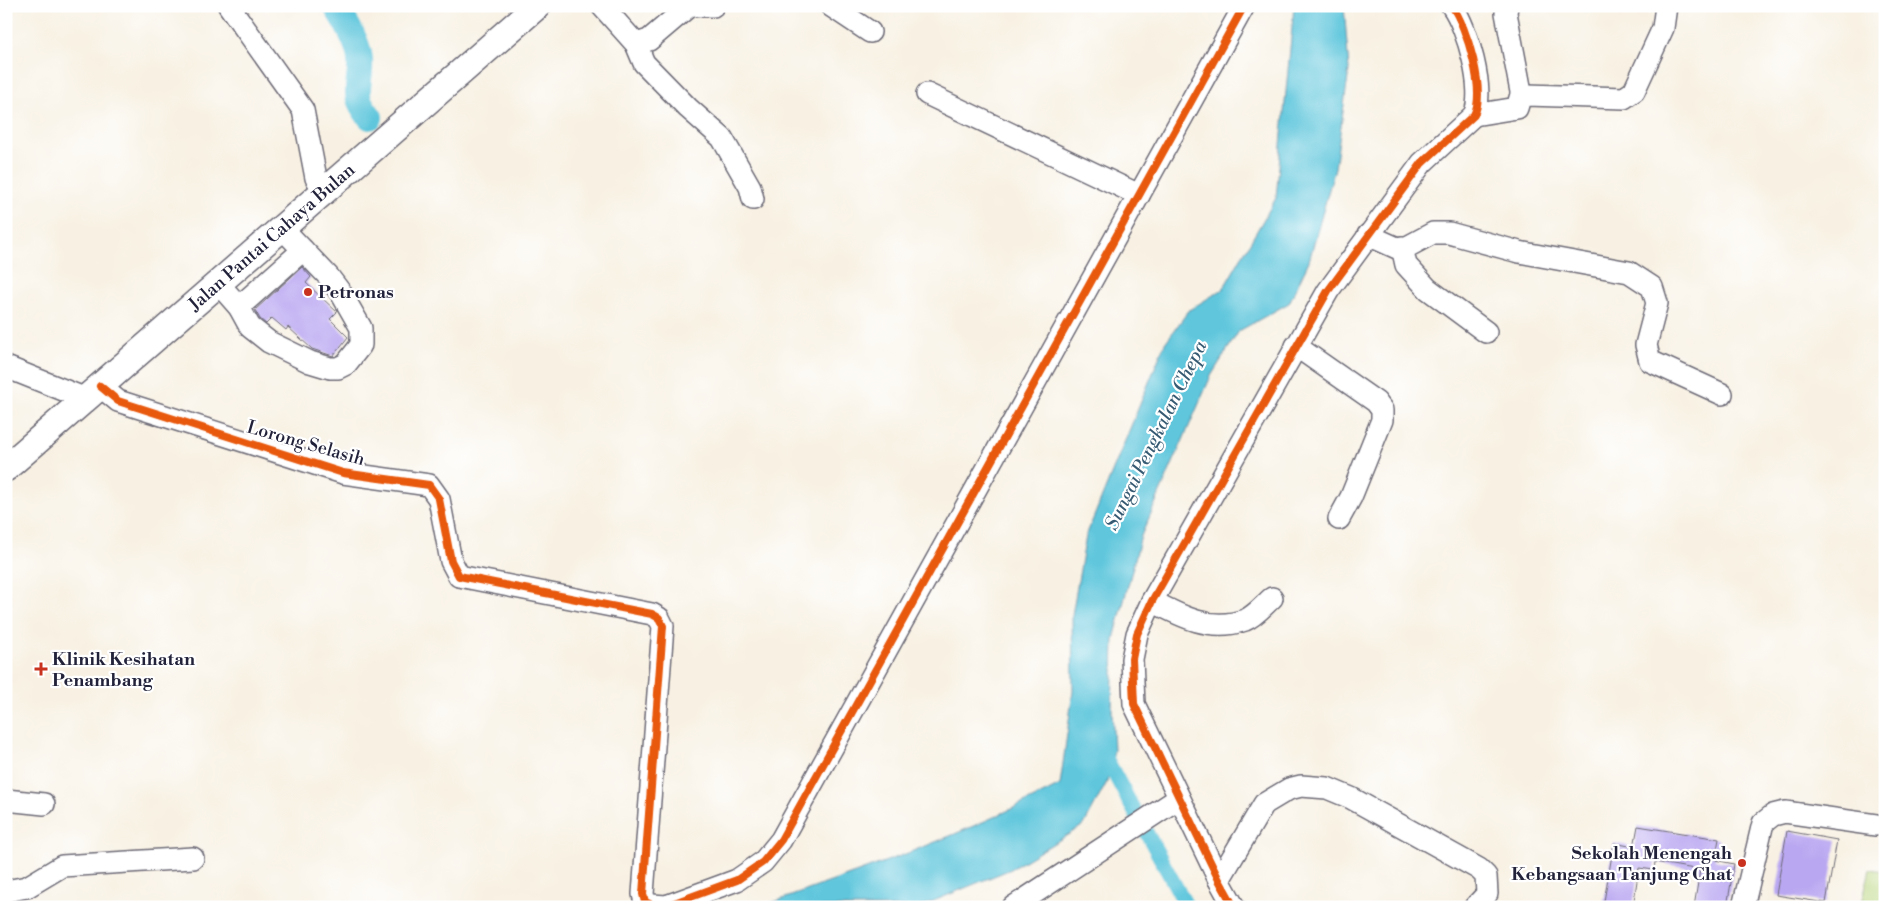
<svg xmlns="http://www.w3.org/2000/svg" width="1891" height="913" font-family="'Libre Bodoni',serif">
<style>
.green{fill:#b7d47a;stroke:#6c7b5a}
.water{fill:#5fc6dc;stroke:#40748c}
.lines{fill:none;stroke-linecap:round;stroke-linejoin:round}
.canal{stroke:#5fc6dc;stroke-width:15}
.river{stroke:#5fc6dc;stroke-width:26}
.building{fill:#baa7f1}
.minor-casing{stroke:#6d6a76;stroke-width:24}
.major-casing{stroke:#6d6a76;stroke-width:29}
.minor{stroke:#fff;stroke-width:21}
.major{stroke:#fff;stroke-width:26}
.cycleway-casing{stroke:#fff;stroke-width:11}
.cycleway{stroke:#e8590c;stroke-width:8}
.poi-dot{fill:#c8321e;stroke:#fff;stroke-width:2}
.labels{text-anchor:middle;stroke-width:4.5;stroke-linejoin:round;paint-order:stroke}
.street-label{font-size:18px;fill:#22223b;stroke:#fff}
.poi-label{font-size:18px;font-weight:bold;fill:#22223b;stroke:#fff;text-anchor:start}
.water-label{font-size:19px;font-style:italic;fill:#375b73;stroke:#fff}
</style>
<rect width="100%" height="100%" fill="#fff"/>
<filter id="ink" filterUnits="userSpaceOnUse"><feTurbulence type="fractalNoise" baseFrequency=".02" numOctaves="2"/><feDisplacementMap in="SourceGraphic" scale="10" xChannelSelector="R" yChannelSelector="G"/><feConvolveMatrix kernelMatrix="1 2 1 2 8 2 1 2 1" color-interpolation-filters="sRGB"/></filter>
<filter id="wash" filterUnits="userSpaceOnUse"><feTurbulence type="fractalNoise" baseFrequency=".0096" numOctaves="4" result="noise"/><feDisplacementMap in="SourceGraphic" scale="20" xChannelSelector="R" yChannelSelector="G"/><feGaussianBlur stdDeviation="1.12" result="paint"/><feColorMatrix in="noise" values="0 0 0 0 0 0 0 0 0 0 0 0 0 0 0 0 0 1.4 0 .05"/><feComposite in="paint" operator="in"/></filter>
<g filter="url(#wash)">
<rect width="100%" height="100%" fill="#f8f1e3"/>
<!-- green -->
<polygon class="green" points="1870,869 1885,871 1885,907 1861,907"/>
<!-- water -->
<path class="water" d="M1294 6H1344L1349 70 1335 168 1309 261 1289 303 1239 331 1211 376 1141 536 1114 639 1112 710 1114 750 1107 782 1084 825 1011 869 919 907H760C862 871 964 835 1060 785L1073 691 1072 615 1086 536 1165 343 1189 310 1223 289 1276 198Z"/>
<g class="lines">
<!-- canal -->
<g class="canal">
<polyline points="1101,749 1137,816"/>
<polyline points="1145,830 1187,907"/>
</g>
<!-- river -->
<path class="river" d="M336 6C345 22 358 41 360 59 362 86 349 92 370 117"/>
</g>
<g id="blocks">
<!-- building -->
<g class="building">
<polygon points="302,267 311,277 306,283 337,312 330,319 348,337 333,356 312,349 288,327 286,330 272,318 266,324 260,319 255,310"/>
<polygon points="1638,826 1719,839 1715,860 1734,864 1727,907 1694,907 1700,870 1655,862 1654,870 1639,868 1633,907 1603,907 1614,843 1634,847"/>
<polygon points="1787,831 1837,840 1826,903 1776,895"/>
</g>
</g>
</g>
<g filter="url(#ink)">
<use href="#blocks" fill-opacity="0" stroke="#6d6a76" stroke-width="1"/>
<g class="lines">
<defs>
<g id="minor">
<polyline points="229,6 303,110 316,178 324,191"/>
<polyline points="602,6 636,44 644,63 688,108 722,138 750,187 753,199"/>
<polyline points="699,6 713,6"/>
<polyline points="831,6 870,32"/>
<polyline points="1507,6 1506,13 1522,97"/>
<polyline points="636,44 649,40 689,6"/>
<polyline points="927,94 1139,195"/>
<polyline points="1474,115 1517,108 1520,98 1527,95 1624,98 1634,91 1663,28 1666,6"/>
<polyline points="1368,235 1397,248 1407,247 1433,233 1449,233 1519,252 1629,272 1652,287 1657,303 1646,345 1650,361 1722,394"/>
<polyline points="1402,247 1406,265 1428,289 1486,332"/>
<polyline points="218,283 239,307 250,327 269,342 310,362 330,368 338,368 346,364 361,345 361,328 341,293 328,276 282,228"/>
<polyline points="239,307 303,250"/>
<polyline points="1296,346 1376,402 1382,410 1382,420 1351,497 1339,519"/>
<polyline points="6,367 86,399"/>
<polyline points="100,386 118,401 343,473 429,485 439,499 451,561 459,576 652,614 659,618 663,626 643,894 645,902 652,905 666,906 737,880 763,862 781,840 1244,6"/>
<path d="M1152 601C1182 617 1211 632 1245 620 1255 616 1264 605 1272 598"/>
<polyline points="6,800 44,804"/>
<polyline points="1219,880 1264,804 1289,789 1301,786 1327,788 1351,798 1479,869 1486,876 1487,894 1475,907"/>
<polyline points="6,891 27,887 62,866 193,858"/>
<polyline points="1013,907 1179,798"/>
<path d="M1234 907 1219 880 1134 704 1132 659 1137 634 1152 601 1328 291 1422 163 1474 115C1486 91 1467 27 1452 6"/>
<polyline points="1743,907 1763,823 1773,815 1785,812 1876,825"/>
</g>
<g id="major">
<path id="s1" d="M6 468 537 6"/>
</g>
</defs>
<!-- minor casing -->
<use href="#minor" class="minor-casing"/>
<!-- major casing -->
<use href="#major" class="major-casing"/>
<!-- minor -->
<use href="#minor" class="minor"/>
<!-- major -->
<use href="#major" class="major"/>
<defs>
<g id="cycleway">
<polyline points="100,386 118,401 343,473 429,485 439,499 451,561 459,576 652,614 659,618 663,626 643,894 645,902 652,905 666,906 737,880 763,862 781,840 1244,6"/>
<path d="M1234 907 1219 880 1134 704 1132 659 1137 634 1152 601 1328 291 1422 163 1474 115C1486 91 1467 27 1452 6"/>
</g>
</defs>
<!-- cycleway casing -->
<use href="#cycleway" class="cycleway-casing"/>
<!-- cycleway -->
<use href="#cycleway" class="cycleway"/>
</g>
</g>
<!-- markers -->
<g class="poi-dot">
<circle cx="308" cy="292" r="5"/>
<path d="M38.5 661.5h5v5h5v5h-5v5h-5v-5h-5v-5h5z"/>
<circle cx="1742" cy="863" r="5"/>
</g>
<g class="labels">
<!-- street labels -->
<g class="street-label">
<text dy="6" stroke="none"><textPath href="#s1" startOffset="352">Jalan Pantai Cahaya Bulan</textPath></text>
<text transform="translate(306 443) rotate(16)" y="6">Lorong Selasih</text>
</g>
<!-- poi labels -->
<g class="poi-label">
<text x="318" y="298">Petronas</text>
<text x="52" y="665">Klinik Kesihatan<tspan x="52" dy="21">Penambang</tspan></text>
<text x="1732" y="859" text-anchor="end">Sekolah Menengah<tspan x="1732" dy="21">Kebangsaan Tanjung Chat</tspan></text>
</g>
<!-- water labels -->
<g class="water-label">
<text transform="translate(1155 435) rotate(-64)" y="7">Sungai Pengkalan Chepa</text>
</g>
</g>
<!-- margin -->
<rect width="1891" height="913" fill="none" stroke="#fff" stroke-width="25"/>
</svg>
